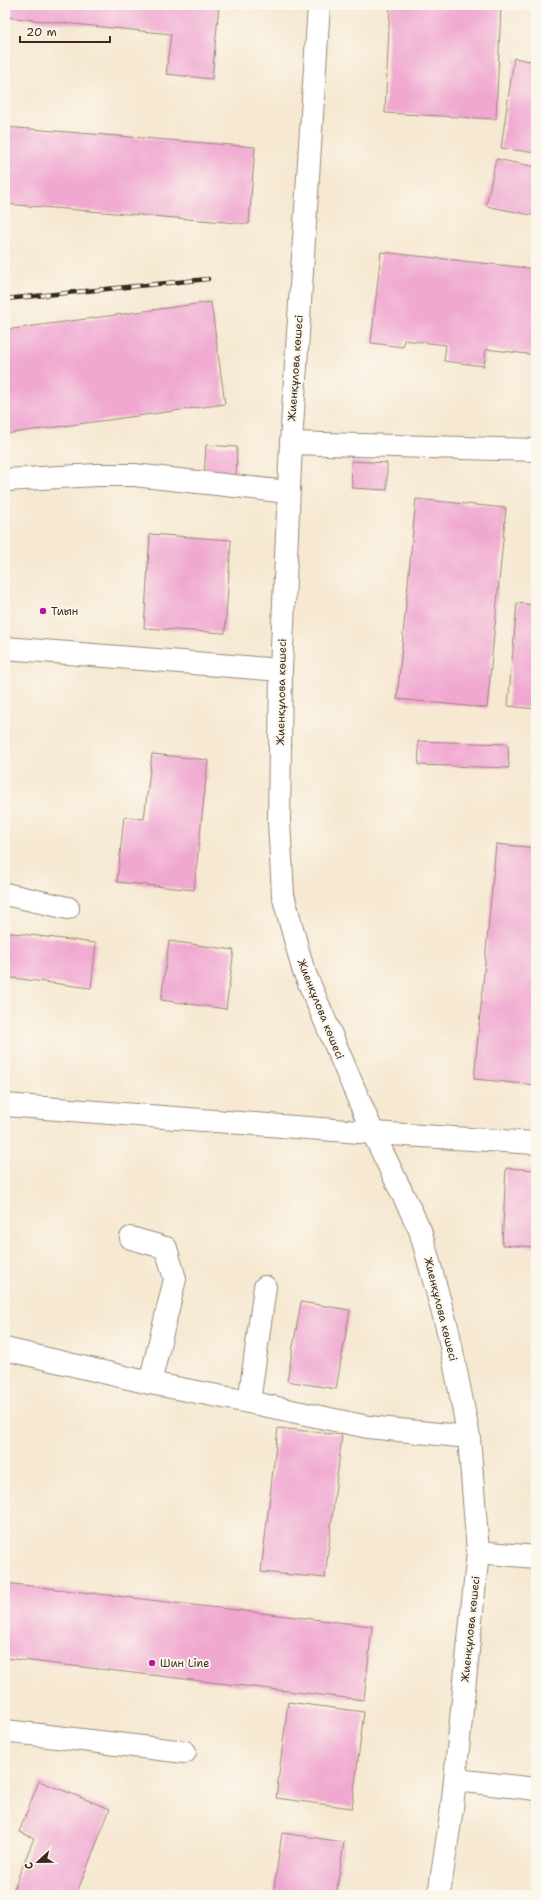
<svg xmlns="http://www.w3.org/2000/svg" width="541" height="1900" font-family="'Shantell Sans',sans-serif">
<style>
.building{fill:#f0a8d1}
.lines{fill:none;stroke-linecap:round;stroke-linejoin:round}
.minor-casing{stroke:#988978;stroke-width:24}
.minor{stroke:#fff;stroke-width:22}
.rail-casing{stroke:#3b2a1e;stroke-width:4.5}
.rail{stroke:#fbf7ec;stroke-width:3;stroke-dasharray:9;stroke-linecap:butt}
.poi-dot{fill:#b5179e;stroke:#fbf7ec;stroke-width:1.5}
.labels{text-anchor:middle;stroke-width:4;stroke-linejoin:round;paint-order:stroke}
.street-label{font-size:11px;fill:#3b2a1e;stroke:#fbf7ec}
.poi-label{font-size:11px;fill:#3b2a1e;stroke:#fbf7ec;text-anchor:start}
</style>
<rect width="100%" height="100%" fill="#fbf7ec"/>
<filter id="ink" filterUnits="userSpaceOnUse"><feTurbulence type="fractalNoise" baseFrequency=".025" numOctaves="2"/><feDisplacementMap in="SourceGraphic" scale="8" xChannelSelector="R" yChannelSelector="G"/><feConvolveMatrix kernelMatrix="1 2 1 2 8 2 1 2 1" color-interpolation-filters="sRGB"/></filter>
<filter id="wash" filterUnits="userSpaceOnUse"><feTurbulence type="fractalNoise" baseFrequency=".012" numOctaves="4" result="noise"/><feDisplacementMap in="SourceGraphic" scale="16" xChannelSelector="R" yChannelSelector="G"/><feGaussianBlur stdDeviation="0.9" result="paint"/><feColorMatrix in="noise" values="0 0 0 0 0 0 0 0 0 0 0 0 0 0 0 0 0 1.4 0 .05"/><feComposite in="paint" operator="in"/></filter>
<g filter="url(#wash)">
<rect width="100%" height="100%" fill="#f6e8d1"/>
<g id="blocks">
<!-- building -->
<g class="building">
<polygon points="5,5 219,5 212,79 166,74 171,34 5,17"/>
<polygon points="390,5 501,5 496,119 385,113"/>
<polygon points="514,58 536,62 536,153 501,148"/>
<polygon points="5,127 255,147 249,224 5,204"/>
<polygon points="496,159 536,167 536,216 486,206"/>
<polygon points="381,252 536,269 536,355 486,349 484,366 444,361 446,345 404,340 403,347 371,343"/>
<polygon points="211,302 225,404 5,434 5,330"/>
<polygon points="206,445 237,447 236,480 204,478"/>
<polygon points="351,461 387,463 387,490 352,488"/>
<polygon points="416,499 506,508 487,708 397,699"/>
<polygon points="150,534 231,540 225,633 144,628"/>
<polygon points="517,603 536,605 536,709 508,706"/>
<polygon points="418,741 508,744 509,768 419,765"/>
<polygon points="152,754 208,760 194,890 117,882 124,817 144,819"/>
<polygon points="496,844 536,848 536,1085 474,1079"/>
<polygon points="5,932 96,943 91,988 5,977"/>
<polygon points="169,941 234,950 226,1009 161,1000"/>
<polygon points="506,1168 536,1170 536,1247 502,1245"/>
<polygon points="301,1302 350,1310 336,1389 287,1381"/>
<polygon points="278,1428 342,1435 325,1578 261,1572"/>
<polygon points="5,1583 372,1626 364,1700 5,1658"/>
<polygon points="288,1702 364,1712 352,1808 276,1798"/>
<polygon points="39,1781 110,1809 76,1895 11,1895 34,1838 19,1832"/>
<polygon points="282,1833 344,1842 336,1895 273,1895"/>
</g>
</g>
</g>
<g filter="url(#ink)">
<use href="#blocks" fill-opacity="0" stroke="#988978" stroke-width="1"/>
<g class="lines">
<defs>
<g id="minor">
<polyline points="319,5 291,443 281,670 279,821 283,895 303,969 373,1133 420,1230 448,1331 469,1437 478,1552 452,1808 439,1895"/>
<polyline points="291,443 536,450"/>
<polyline points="5,480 97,475 134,475 288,492"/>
<polyline points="5,648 281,670"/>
<polyline points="5,894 68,908"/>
<polyline points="5,1105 373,1133 536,1143"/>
<polyline points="131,1238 166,1248 175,1279 150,1383"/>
<polyline points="5,1349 150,1383 249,1402 368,1427 469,1437"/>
<polyline points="249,1402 265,1287"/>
<polyline points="478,1552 536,1557"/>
<polyline points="5,1731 185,1752"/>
<polyline points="456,1780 536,1789"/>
</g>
</defs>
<!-- minor casing -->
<use href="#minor" class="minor-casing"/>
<!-- minor -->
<use href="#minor" class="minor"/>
<defs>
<polyline id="rail" points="5,299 208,279"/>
</defs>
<!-- rail casing -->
<use href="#rail" class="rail-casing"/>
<!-- rail -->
<use href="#rail" class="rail"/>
</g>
</g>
<!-- markers -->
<g class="poi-dot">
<circle cx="43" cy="611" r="4"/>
<circle cx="152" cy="1663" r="4"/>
</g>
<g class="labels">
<!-- street labels -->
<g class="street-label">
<text transform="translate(295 368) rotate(-86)" y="4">Жиенқұлова көшесі</text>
<text transform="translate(281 692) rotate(-89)" y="4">Жиенқұлова көшесі</text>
<text transform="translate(321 1009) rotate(68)" y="4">Жиенқұлова көшесі</text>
<text transform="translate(441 1309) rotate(76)" y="4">Жиенқұлова көшесі</text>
<text transform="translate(470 1629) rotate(-84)" y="4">Жиенқұлова көшесі</text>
</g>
<!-- poi labels -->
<g class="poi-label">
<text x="51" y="615">Тиын</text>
<text x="160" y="1667">Шин Line</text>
</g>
</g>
<!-- margin -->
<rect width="541" height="1900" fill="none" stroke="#fbf7ec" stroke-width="20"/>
<!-- north arrow -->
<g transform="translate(38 1862) rotate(248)" stroke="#fbf7ec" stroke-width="3" paint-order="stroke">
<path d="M0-3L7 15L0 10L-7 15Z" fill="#3b2a1e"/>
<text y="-6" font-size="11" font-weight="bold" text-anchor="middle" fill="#3b2a1e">С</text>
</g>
<!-- scale -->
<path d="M20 36v6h90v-6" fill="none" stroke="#3b2a1e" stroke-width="2"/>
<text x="26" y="36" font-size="12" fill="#3b2a1e" stroke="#fbf7ec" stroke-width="3" paint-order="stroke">20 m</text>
</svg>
